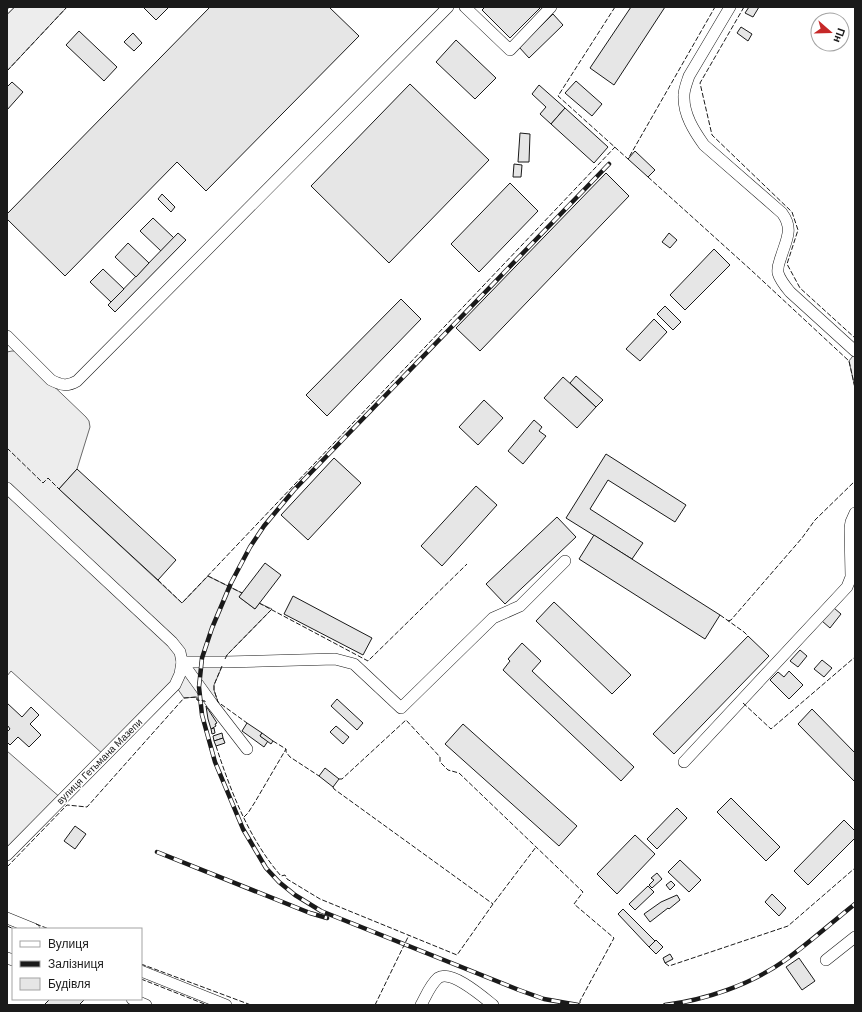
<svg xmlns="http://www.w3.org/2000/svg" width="862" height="1012" font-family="Helvetica,sans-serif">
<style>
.built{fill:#ededed;stroke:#6a6a6a}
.building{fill:#e6e6e6;stroke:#1a1a1a}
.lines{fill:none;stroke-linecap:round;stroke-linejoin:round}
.minor-casing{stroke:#1a1a1a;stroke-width:12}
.minor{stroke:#fff;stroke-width:11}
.rail-casing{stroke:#1a1a1a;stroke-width:4.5}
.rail{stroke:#fff;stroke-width:3;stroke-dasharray:9;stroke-linecap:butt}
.fence{stroke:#1a1a1a;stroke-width:1;stroke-dasharray:5 2;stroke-linecap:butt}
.labels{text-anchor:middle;stroke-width:3;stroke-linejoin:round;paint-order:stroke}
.street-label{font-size:10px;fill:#1a1a1a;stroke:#fff}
</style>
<rect width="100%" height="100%" fill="#fff"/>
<!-- built -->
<g class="built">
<polygon points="7,7 67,7 7,71"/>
<polygon points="12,351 16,351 19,353 86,417 89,421 90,427 77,469 59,489 182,603 208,576 242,593 239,597 255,609 259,603 272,609 227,655 214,685 214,690 218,702 208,707 205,701 197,700 197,697 184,698 175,685 105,756 11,671 7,676 7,352"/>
<polygon points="855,353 855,388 849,361"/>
<polygon points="7,751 62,799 7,855"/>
</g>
<!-- building -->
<g class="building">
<polygon points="143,7 169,7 156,20"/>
<polygon points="210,7 329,7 359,36 206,191 177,162 65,276 7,219 7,214"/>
<polygon points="485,7 541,7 510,38 482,10"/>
<polygon points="631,7 665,7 614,85 590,68"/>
<polygon points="749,7 759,7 753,17 745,13"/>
<polygon points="553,14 563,25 529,58 519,47"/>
<polygon points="741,27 752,34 748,41 737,33"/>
<polygon points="79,31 117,67 104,81 66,45"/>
<polygon points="133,33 142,43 134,51 124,42"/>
<polygon points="456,40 496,78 475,99 436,62"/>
<polygon points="576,81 602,104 592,116 565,93"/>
<polygon points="12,82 23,92 7,110 7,87"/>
<polygon points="410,84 489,160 389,263 311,186"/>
<polygon points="539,85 565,108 551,124 540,114 546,107 532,94"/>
<polygon points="565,108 608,147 594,163 551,124"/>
<polygon points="520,133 530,134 529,162 518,162"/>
<polygon points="635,151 655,170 648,177 628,159"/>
<polygon points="514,164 522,165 521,177 513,177"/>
<polygon points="606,173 629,196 480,351 456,328"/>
<polygon points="510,183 538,211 479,272 451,244"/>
<polygon points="162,194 175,207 171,212 158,199"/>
<polygon points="153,218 174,238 161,251 140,231"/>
<polygon points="178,233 186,240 115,312 108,305"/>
<polygon points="669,233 677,240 670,248 662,242"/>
<polygon points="128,243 149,263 136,277 115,257"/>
<polygon points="714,249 730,265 685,310 670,295"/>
<polygon points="103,269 124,289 111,302 90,282"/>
<polygon points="401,299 421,319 327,416 306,395"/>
<polygon points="665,306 681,322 673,330 657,314"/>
<polygon points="654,319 667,332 640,361 626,349"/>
<polygon points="576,376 603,400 596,407 570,383"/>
<polygon points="563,377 596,407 577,428 544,398"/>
<polygon points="484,400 503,418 478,445 459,427"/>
<polygon points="534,420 542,427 539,431 546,436 523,464 508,451"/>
<polygon points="606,454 686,505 675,522 608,480 590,509 643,543 632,559 566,518"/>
<polygon points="334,458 361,483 308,540 281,515"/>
<polygon points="77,469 176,560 158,580 59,489"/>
<polygon points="476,486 497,505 442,566 421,546"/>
<polygon points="557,517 576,537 505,604 486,584"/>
<polygon points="594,535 720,615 705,639 579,559"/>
<polygon points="265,563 281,575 255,609 239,597"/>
<polygon points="293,596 372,638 363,655 284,614"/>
<polygon points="554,602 631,675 612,694 536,621"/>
<polygon points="834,608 841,614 830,628 822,621"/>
<polygon points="748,636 769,656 674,754 653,734"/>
<polygon points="522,643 541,661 532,671 634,767 621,781 503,670 510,661 508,659"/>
<polygon points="800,650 807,656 798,667 790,661"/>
<polygon points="822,660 832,668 824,677 814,669"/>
<polygon points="789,671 803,685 789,699 770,680 778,672 784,677"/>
<polygon points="337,699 363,723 357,730 331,706"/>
<polygon points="7,703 22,717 31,707 39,715 30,724 41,735 29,747 18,737 10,745 7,742 7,732 10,729 8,726 7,727"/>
<polygon points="206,706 217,723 215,724 216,726 211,729 208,719"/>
<polygon points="812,709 855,753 855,782 798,724"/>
<polygon points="247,723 262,733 260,736 268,741 264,747 242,731"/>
<polygon points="463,724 577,826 559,846 445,744"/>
<polygon points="336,726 349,737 343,744 330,732"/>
<polygon points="214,728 215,733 212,734 211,729"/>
<polygon points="222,733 223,738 214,741 213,736"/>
<polygon points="262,733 273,741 271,744 260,736"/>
<polygon points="223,738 225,743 216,746 214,741"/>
<polygon points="325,768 339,779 333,787 319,776"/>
<polygon points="731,798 780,847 766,861 717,812"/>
<polygon points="677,808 687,818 657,849 647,839"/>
<polygon points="844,820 855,831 855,838 808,885 794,871"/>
<polygon points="75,826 86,834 75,849 64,841"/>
<polygon points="635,835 655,854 617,894 597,874"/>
<polygon points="680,860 701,880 689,892 668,872"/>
<polygon points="657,873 662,879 652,888 649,885 654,880 651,878"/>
<polygon points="671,881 675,885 670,890 666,885"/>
<polygon points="648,886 654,892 635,910 629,904"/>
<polygon points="772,894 786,908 779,916 765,902"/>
<polygon points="677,895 680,900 669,909 668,908 650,922 644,914 661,902"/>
<polygon points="623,909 655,941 649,947 618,914"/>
<polygon points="656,940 663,947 656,954 649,947"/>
<polygon points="670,954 673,959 665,963 663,958"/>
<polygon points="799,958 815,981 802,990 786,967"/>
<polygon points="50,999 85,999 79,1005 44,1005"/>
</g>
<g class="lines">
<defs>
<g id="minor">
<polyline points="465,7 510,50 551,7"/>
<path d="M730 7 689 76C687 82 684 89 684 95 683 114 694 131 704 145L782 213C794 229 786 240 781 257 779 263 777 267 778 273 780 280 785 286 790 292L855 351"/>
<path d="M7 336 51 380C61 385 67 387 77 381L448 7"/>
<polyline points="7,488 172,642 180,652 182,662 213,705 247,749"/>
<polyline points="182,662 224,662 335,659 354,664 401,708 493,618 520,606 565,561"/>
<polyline points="684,762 847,587 851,577 850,528 851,522 855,513"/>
<polyline points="7,855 175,685 180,674 182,662"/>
<polyline points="7,918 34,929"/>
<polyline points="7,958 13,960"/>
<polyline points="826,960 855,937"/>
<polyline points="141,971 226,1005"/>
<polyline points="132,999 146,1005"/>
<path d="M421 1005C426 996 430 985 438 978 451 969 483 997 493 1005"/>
</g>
</defs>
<!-- minor casing -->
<use href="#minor" class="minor-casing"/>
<!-- minor -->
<use href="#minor" class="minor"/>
<defs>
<g id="rail">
<polyline points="7,12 12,7"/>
<polyline points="157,852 310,913 327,918"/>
<polyline points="578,1005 544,999 519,990 321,911 295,895 279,882 266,868 243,829 215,762 202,715 199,687 202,658 212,628 231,583 250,547 264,526 294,490 609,164"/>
<path d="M665 1005C705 1000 750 985 784 961 808 944 831 923 855 904"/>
</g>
</defs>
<!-- rail casing -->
<use href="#rail" class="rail-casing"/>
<!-- rail -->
<use href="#rail" class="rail"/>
<!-- fence -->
<g class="fence">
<polyline points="615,7 558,96 628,159 715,7"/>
<polyline points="744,7 700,83 712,135 792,212 798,230 787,264 800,288 855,338"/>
<polyline points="7,71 67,7"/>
<polyline points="648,177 751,270 849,361 855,388"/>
<polyline points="7,448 43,483 48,478 59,489"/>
<polyline points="208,576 242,593"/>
<polyline points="158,580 182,603 615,147"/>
<polyline points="259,603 368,661 467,564"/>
<polyline points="720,615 744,632 748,636"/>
<polyline points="728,621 731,620 802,538 815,520 855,481"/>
<polyline points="225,659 227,655 272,609"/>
<polyline points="222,666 214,685 214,690 218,702 247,723"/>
<polyline points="743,703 771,729 855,657"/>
<polyline points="273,741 286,749 286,752 290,757 319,776"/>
<path d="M216 746C231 792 249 839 281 876L285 875 287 879 320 899 457 955 493 904 536 847"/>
<polyline points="339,779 342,779 406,720 440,757 440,762 448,770 459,773 583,892 574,904 614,938 580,1001 580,1005"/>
<polyline points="333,787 334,789 493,904"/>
<polyline points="244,817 248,813 255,802 286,749"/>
<polyline points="7,867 67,805 87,807 184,698 197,697 197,700 205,701 205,702"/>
<polyline points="36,924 49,929"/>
<polyline points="7,926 14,929"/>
<polyline points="665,963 669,966 788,926 855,868"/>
<polyline points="141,964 251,1005"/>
<polyline points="141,979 207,1005"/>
<polyline points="375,1005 409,935"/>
</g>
</g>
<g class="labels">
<!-- street labels -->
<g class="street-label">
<text transform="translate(99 761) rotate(-45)" y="4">вулиця Гетьмана Мазепи</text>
</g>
</g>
<!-- border -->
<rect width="862" height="1012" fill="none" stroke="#1a1a1a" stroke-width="16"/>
<!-- legend -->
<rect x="12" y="928" width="130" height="72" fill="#ffffff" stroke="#a3a3a3"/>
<rect x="20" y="941" width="20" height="6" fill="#ffffff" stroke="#a3a3a3"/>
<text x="48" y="948" font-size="12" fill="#1a1a1a">Вулиця</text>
<rect x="20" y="961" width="20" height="6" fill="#1a1a1a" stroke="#a3a3a3"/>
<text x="48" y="968" font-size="12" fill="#1a1a1a">Залізниця</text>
<rect x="20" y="978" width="20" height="12" fill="#e6e6e6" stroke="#a3a3a3"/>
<text x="48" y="988" font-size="12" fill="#1a1a1a">Будівля</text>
<!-- north arrow -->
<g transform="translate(830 32) rotate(110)"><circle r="19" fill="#ffffff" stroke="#a3a3a3"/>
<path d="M0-3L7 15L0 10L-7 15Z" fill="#c62828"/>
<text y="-6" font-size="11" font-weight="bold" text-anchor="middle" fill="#1a1a1a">Пн</text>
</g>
</svg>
